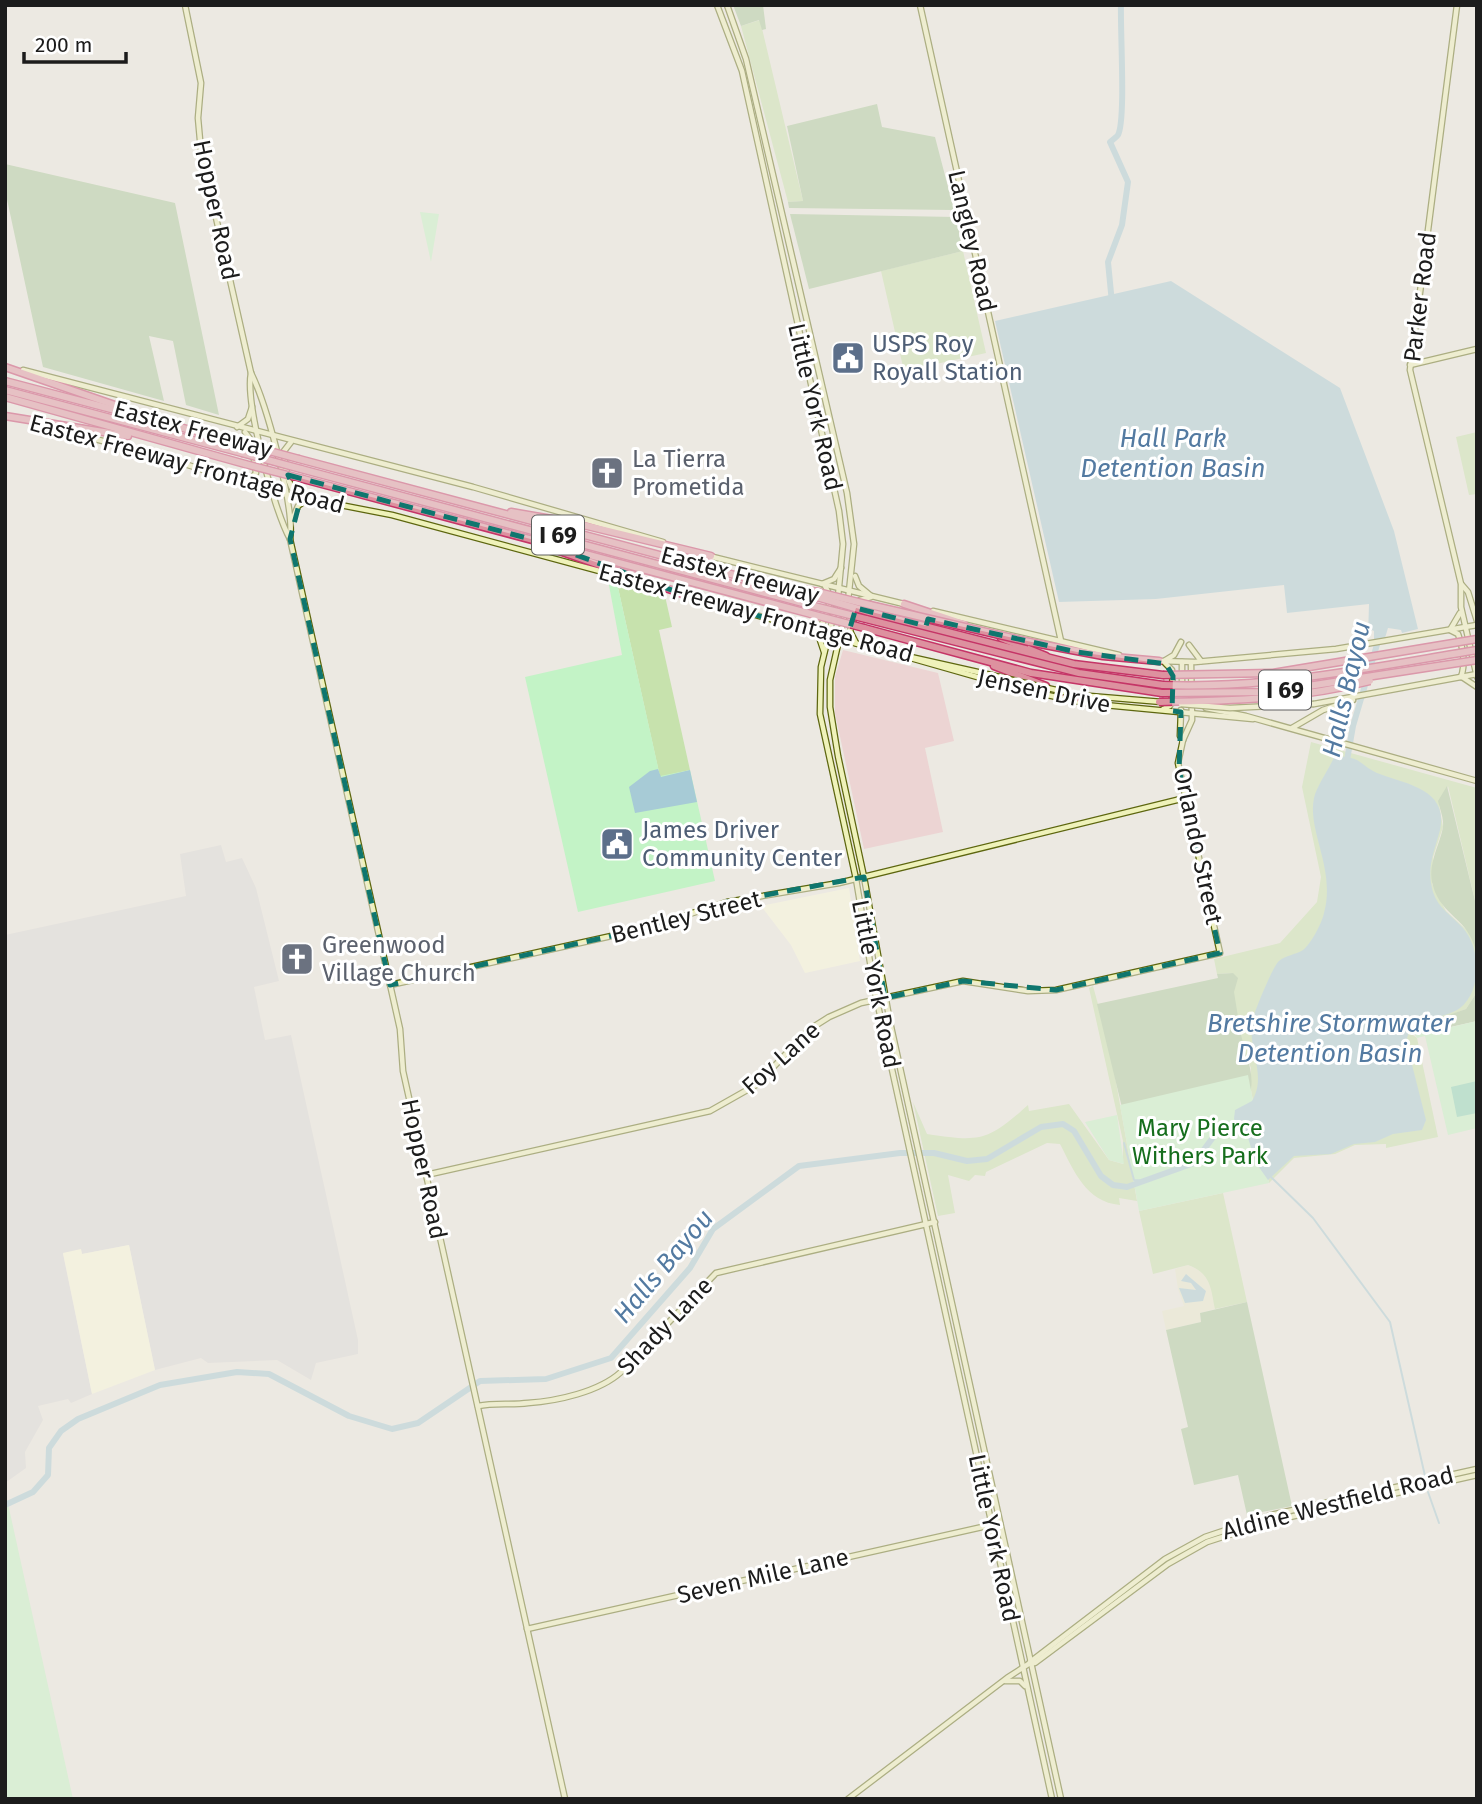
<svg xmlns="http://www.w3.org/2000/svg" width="1482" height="1804" font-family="'Fira Sans',sans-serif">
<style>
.residential{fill:#dad9d9}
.commercial{fill:#ecd4d3}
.education{fill:#fbfbdc}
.farmland{fill:#e8e9cf}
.grass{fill:#c7e2ad}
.forest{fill:#a8c89b}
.park{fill:#c3f3c6}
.pitch{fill:#88d4b6}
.water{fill:#a7cbd6}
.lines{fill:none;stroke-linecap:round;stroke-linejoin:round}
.stream{stroke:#a7cbd6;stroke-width:2}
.river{stroke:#a7cbd6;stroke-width:6}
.secondary-casing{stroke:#5d660f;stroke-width:7}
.highway-casing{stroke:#c53567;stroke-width:9}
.secondary{stroke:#eff2ba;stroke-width:4.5}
.highway{stroke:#dd919f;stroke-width:6}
.secondary-bridge-casing{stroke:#5d660f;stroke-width:7;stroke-linecap:butt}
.highway-bridge-casing{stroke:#c53567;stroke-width:9;stroke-linecap:butt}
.secondary-bridge{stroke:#eff2ba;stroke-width:4.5}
.highway-bridge{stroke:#dd919f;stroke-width:6}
.marked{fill:none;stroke:#0f766e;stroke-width:5;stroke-dasharray:14 9;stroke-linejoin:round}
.labels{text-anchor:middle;stroke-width:6;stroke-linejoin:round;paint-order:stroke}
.shield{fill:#fff;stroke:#606060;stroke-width:2}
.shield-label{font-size:23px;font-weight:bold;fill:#1c1c1c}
.street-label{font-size:24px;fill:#1c1c1c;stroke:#fff}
.service-label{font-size:24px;fill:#4e5e75;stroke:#fff;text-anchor:start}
.worship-label{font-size:24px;fill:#5b616d;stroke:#fff;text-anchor:start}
.park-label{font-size:24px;fill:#166e1d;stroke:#fff}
.water-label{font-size:26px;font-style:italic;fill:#537aa1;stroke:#fff}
</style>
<rect width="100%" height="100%" fill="#ece9e2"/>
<!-- residential -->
<polygon class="residential" points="221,845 226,862 242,858 256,888 279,981 254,987 265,1040 291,1035 358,1340 358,1354 316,1363 311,1380 277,1360 208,1363 201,1358 155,1370 129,1245 82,1254 81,1250 63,1254 92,1394 71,1403 68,1399 38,1406 43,1420 25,1452 26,1468 5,1483 5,935 186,896 180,854"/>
<!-- commercial -->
<polygon class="commercial" points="843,650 938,673 954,741 925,748 943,832 864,849 835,713 835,677"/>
<!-- education -->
<g class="education">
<polygon points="849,888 860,961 805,973 791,945 761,906"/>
<polygon points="129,1245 155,1370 92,1394 63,1253 81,1249 82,1254"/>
</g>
<!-- farmland -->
<polygon class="farmland" points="1188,1265 1201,1271 1211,1283 1215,1309 1200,1313 1201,1322 1166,1330 1162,1311 1184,1306 1178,1289 1175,1269"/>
<!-- grass -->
<g class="grass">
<polygon points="760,20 803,201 788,202 741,26"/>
<polygon points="963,251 986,353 904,371 881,271"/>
<polygon points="1477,432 1477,494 1469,495 1456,437"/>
<polygon points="617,583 665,596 672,627 659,630 690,770 660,777"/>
<polygon points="1311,742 1477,788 1477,909 1448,786 1439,805 1443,827 1433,857 1432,884 1446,911 1473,936 1477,952 1477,992 1466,1009 1442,1018 1422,1021 1413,1035 1417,1038 1438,1137 1386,1148 1386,1144 1355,1145 1335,1154 1294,1158 1269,1183 1251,1090 1251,1068 1235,1029 1233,973 1217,974 1214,959 1280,943 1317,902 1321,877 1302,787"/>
<path d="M1093 986 1110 1048 1137 1201 1119 1198 1120 1205C1086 1202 1074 1171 1060 1144L1047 1143 986 1172 985 1176 975 1175 969 1181 948 1175 955 1213 938 1216 913 1102 927 1134C980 1142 987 1142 1028 1105L1029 1111 1069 1104 1109 1160 1123 1164V1141L1089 988Z"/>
<path d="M1223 1193 1247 1302 1215 1309C1211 1289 1211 1273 1188 1265L1153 1274 1139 1211Z"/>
</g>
<!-- forest -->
<g class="forest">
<polygon points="733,5 763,5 766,29 762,30 759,20 741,26"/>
<polygon points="877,104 882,127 935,137 954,210 789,208 788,202 803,201 787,126"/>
<polygon points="5,164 175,203 219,415 186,405 173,341 149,336 164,401 43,367 5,190"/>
<polygon points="790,214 956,217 963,251 809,289"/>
<path d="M1447 786 1477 909 1476 952C1469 918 1442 917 1433 886 1427 864 1439 848 1443 827 1444 818 1440 810 1438 801Z"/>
<path d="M1233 973 1238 978 1234 992 1239 1023 1235 1029 1240 1030C1244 1052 1257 1075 1249 1096L1125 1120 1097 1004 1218 978 1217 974Z"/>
<polygon points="1477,992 1477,1021 1446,1028 1443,1017 1466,1009"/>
<polygon points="1247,1302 1292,1506 1247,1515 1238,1475 1194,1485 1181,1429 1188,1427 1166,1330 1201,1322 1200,1313"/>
</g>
<!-- park -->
<g class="park">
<polygon points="420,212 439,214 431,262"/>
<polygon points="608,580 617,583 660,776 690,770 715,881 578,912 525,677 622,655"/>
<polygon points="1442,1018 1447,1028 1477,1021 1477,1128 1448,1135 1425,1036 1417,1038 1412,1030 1422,1021"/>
<polygon points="1248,1075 1269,1183 1139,1211 1120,1105"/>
<polygon points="1117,1115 1124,1164 1109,1160 1085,1122"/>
<polygon points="5,1490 73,1799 5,1799"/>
</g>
<!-- pitch -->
<polygon class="pitch" points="1477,1081 1477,1113 1457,1117 1451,1087"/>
<!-- water -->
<g class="water">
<polygon points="1171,281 1340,388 1394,531 1418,629 1402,633 1401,630 1388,628 1385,638 1374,640 1374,631 1372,630 1368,636 1369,604 1287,613 1284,585 1156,599 1059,602 995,321"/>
<path d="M1335 755C1342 757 1354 757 1360 762 1366 766 1370 770 1377 773 1404 784 1449 788 1440 830 1434 853 1426 868 1433 892 1438 908 1452 916 1463 928 1481 948 1482 991 1460 1008 1446 1018 1426 1017 1411 1026L1406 1041 1426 1120 1422 1130 1393 1134 1375 1142 1354 1144 1331 1154 1294 1156 1268 1180 1256 1163 1248 1138 1239 1130 1234 1119 1235 1110 1252 1101C1268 1074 1246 1048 1253 1019 1255 1010 1273 966 1279 961 1286 955 1295 955 1303 950 1311 944 1322 923 1324 913 1336 869 1307 831 1314 798 1317 785 1330 768 1335 755Z"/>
<polygon points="658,769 661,777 690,770 697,802 635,813 629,787 650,771"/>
<polygon points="1186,1274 1206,1291 1203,1301 1185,1303 1179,1288 1196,1290 1191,1283 1181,1281"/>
</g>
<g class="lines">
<!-- stream -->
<g class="stream">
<polyline points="1124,1143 1134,1180 1146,1181"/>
<polyline points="1271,1177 1313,1218 1390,1322 1425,1476"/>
<polyline points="1428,1492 1439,1523"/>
</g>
<!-- river -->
<g class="river">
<path d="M1112 303 1108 262 1122 225 1128 182 1110 142C1111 141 1118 136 1118 135 1126 120 1120 29 1121 5"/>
<polyline points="1346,766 1353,726 1381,631"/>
<polyline points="5,1505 33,1492 48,1475 49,1448 61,1431 78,1419 160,1385 237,1372 269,1374 349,1416 392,1429 418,1423 480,1381 546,1379 611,1358 690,1268 713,1229 799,1166 900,1153 934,1153 967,1161 987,1159 1041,1127 1063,1124 1074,1131 1101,1176 1113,1185 1127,1187 1194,1163 1214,1136 1242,1119"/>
</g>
<defs>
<g id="secondary">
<path d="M185 5 201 83 198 118 201 151 251 373C266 403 295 507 290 539"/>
<polyline points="717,5 742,71 839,511 843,544 838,597"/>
<polyline points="727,5 746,59 847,493 854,544 848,601"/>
<polyline points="920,5 1061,641"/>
<polyline points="1457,5 1410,370 1461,584 1461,607 1477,677"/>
<polyline points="1410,365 1477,349"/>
<polyline points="23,370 473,487 663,542"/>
<path d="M251 373C245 404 274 510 290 539L400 1029 403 1071 565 1799"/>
<polyline points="40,425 150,453 273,492 392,515 644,583"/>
<polyline points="237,427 248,419 252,407"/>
<polyline points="245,432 251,440 256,473 247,483"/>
<path d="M291 442 284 451C285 466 287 485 297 495"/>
<polyline points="293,518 298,506 308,499"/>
<polyline points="709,556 904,604"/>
<polyline points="855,576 859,586 871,596"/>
<polyline points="822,584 834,579 841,568"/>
<polyline points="1462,585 1468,592 1477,621"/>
<polyline points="679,593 875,649 991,675"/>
<polyline points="835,609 821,667 820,714 856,879 875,992 1052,1799"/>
<polyline points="933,611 1119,655"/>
<polyline points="845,613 830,680 830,707 838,756 864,877 890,1022 1061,1799"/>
<path d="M1460 613 1450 630 1458 634C1463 648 1466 663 1461 677"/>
<path d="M815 633C826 621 835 600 825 586"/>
<polyline points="818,634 824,652"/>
<polyline points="856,643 850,631 860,600 871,597"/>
<polyline points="1189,645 1201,661"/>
<polyline points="907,657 1019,689 1085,703"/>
<polyline points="1158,661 1195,662 1336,649 1477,625"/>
<polyline points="1164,661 1174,655 1181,642"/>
<polyline points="1462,677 1477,687"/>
<polyline points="1182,687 1182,662"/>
<polyline points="1094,704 1253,719"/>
<polyline points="1314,704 1477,674"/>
<polyline points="1206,708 1246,716 1477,781"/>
<polyline points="1163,709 1170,706 1173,693 1172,670 1165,663"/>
<polyline points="1181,710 1180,736 1183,740"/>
<polyline points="1292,728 1323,710 1353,700"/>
<polyline points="390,985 643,929 727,902 839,883 1185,798"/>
<polyline points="426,1175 710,1111 756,1085 810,1029 829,1017 861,1003 963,981 1028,991 1056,990 1220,953 1178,763 1183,740 1192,720 1191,663"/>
<path d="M478 1406C494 1403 511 1405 528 1403 557 1401 599 1392 621 1372L716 1273 935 1222"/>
<polyline points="527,1629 1000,1523"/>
<polyline points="1030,1662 1165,1559 1205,1537 1271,1515 1477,1469"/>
<polyline points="1005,1681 1020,1681 1025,1686"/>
<polyline points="848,1799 1007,1678 1030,1663 1035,1663 1168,1564 1207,1542 1272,1521 1477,1475"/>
</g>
<g id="highway">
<polyline points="5,367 161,421"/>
<polyline points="5,381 240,443"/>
<polyline points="5,390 242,453"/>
<polyline points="5,397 245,464"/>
<polyline points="5,416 128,436"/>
<polyline points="299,459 817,597"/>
<polyline points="301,469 814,606"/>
<polyline points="303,479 811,614"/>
<polyline points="511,512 575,523 711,556"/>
<polyline points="542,545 680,593"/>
<polyline points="795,588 818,592"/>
<polyline points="904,604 964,624"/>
<polyline points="870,605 896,611"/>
<polyline points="869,612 1074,664 1163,675"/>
<polyline points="866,619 1079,673 1163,685"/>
<polyline points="864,628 1031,673 1162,693"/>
<polyline points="1001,638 1046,656"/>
<polyline points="1029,642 1103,656 1159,661"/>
<polyline points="994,666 1046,686"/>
<polyline points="1066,694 1094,704"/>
</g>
</defs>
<!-- secondary casing -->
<use href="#secondary" class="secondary-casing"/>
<!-- highway casing -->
<use href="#highway" class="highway-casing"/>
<!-- secondary -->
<use href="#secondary" class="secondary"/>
<!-- highway -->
<use href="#highway" class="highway"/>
<defs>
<g id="secondary-bridge">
<polyline points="991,675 1078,695 1162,702"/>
<polyline points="1181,704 1230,708 1314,704"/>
</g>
<g id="highway-bridge">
<polyline points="240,443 299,459"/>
<polyline points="242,453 301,469"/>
<polyline points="245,464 303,479"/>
<polyline points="818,592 870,605"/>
<polyline points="817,597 869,612"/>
<polyline points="814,606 866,619"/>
<polyline points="896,611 1029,642"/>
<polyline points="811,614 864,628"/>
<polyline points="1163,675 1273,673 1477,639"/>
<path d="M1163 685C1269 689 1373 667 1477 650"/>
<polyline points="1162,693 1269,692 1477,660"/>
<path d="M1159 702C1232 701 1300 699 1370 681"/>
</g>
</defs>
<!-- secondary-bridge casing -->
<use href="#secondary-bridge" class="secondary-bridge-casing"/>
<!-- highway-bridge casing -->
<use href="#highway-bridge" class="highway-bridge-casing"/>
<!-- secondary-bridge -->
<use href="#secondary-bridge" class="secondary-bridge"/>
<!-- highway-bridge -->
<use href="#highway-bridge" class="highway-bridge"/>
</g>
<!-- marked area -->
<path d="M0 0H1482V1804H0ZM288 475 538 541 680 593 846 641 856 608 926 626 928 619 1077 652 1166 664 1173 676 1172 711 1181 712 1179 769 1220 953 1056 990 963 981 885 998 864 877 727 902 643 929 390 985 290 539 300 501Z" fill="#ece9e2" fill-opacity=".55" fill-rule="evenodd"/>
<path class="marked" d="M288 475 538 541 680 593 846 641 856 608 926 626 928 619 1077 652 1166 664 1173 676 1172 711 1181 712 1179 769 1220 953 1056 990 963 981 885 998 864 877 727 902 643 929 390 985 290 539 300 501Z"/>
<!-- icons -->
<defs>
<symbol id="civic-square" viewBox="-11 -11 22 22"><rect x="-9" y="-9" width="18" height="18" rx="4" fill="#5c6f8a" stroke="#fff"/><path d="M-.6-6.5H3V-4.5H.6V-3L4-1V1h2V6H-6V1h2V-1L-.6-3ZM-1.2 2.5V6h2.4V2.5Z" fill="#fff"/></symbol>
<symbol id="church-square" viewBox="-11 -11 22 22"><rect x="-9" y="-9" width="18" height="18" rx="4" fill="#6b7280" stroke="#fff"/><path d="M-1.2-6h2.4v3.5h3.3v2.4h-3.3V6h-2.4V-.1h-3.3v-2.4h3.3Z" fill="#fff"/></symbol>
</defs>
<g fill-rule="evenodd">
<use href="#civic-square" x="829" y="339" width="38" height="38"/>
<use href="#church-square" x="588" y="454" width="38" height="38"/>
<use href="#civic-square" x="598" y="825" width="38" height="38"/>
<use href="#church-square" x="278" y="940" width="38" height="38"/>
</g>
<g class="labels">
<!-- shield labels -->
<g class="shield">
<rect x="532" y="515.5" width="52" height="39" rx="5"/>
<rect x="1259" y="670.5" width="52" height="39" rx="5"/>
</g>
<g class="shield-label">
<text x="558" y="543">I 69</text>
<text x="1285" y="698">I 69</text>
</g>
<!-- street labels -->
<g class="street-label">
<text transform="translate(216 210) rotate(78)" y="8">Hopper Road</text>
<text transform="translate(972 241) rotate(77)" y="8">Langley Road</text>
<text transform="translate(1420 297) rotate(-83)" y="8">Parker Road</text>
<text transform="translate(815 407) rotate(77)" y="8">Little York Road</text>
<text transform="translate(193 429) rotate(15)" y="8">Eastex Freeway</text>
<text transform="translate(187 464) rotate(15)" y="8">Eastex Freeway Frontage Road</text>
<text transform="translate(740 575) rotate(15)" y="8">Eastex Freeway</text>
<text transform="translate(756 613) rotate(15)" y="8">Eastex Freeway Frontage Road</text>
<text transform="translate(1044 691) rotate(12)" y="8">Jensen Drive</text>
<text transform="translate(1198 846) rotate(78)" y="8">Orlando Street</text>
<text transform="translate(686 917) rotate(-14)" y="8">Bentley Street</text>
<text transform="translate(876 984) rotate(79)" y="8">Little York Road</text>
<text transform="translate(781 1058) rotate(-42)" y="8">Foy Lane</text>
<text transform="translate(424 1169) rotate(78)" y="8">Hopper Road</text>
<text transform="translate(665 1326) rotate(-46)" y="8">Shady Lane</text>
<text transform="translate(1338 1503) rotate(-14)" y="8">Aldine Westfield Road</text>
<text transform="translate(994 1538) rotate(78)" y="8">Little York Road</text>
<text transform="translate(763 1576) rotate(-13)" y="8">Seven Mile Lane</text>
</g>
<!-- service labels -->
<g class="service-label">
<text x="872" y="352">USPS Roy<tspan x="872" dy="28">Royall Station</tspan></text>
<text x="642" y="838">James Driver<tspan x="642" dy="28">Community Center</tspan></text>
</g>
<!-- worship labels -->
<g class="worship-label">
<text x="632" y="467">La Tierra<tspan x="632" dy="28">Prometida</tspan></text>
<text x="322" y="953">Greenwood<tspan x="322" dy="28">Village Church</tspan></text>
</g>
<!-- park labels -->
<g class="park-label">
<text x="1200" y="1136">Mary Pierce<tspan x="1200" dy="28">Withers Park</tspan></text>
</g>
<!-- water labels -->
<g class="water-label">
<text x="1173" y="447">Hall Park<tspan x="1173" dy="30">Detention Basin</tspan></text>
<text transform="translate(1346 689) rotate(-77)" y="9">Halls Bayou</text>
<text x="1330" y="1032">Bretshire Stormwater<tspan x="1330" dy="30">Detention Basin</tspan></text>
<text transform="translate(663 1266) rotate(-50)" y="9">Halls Bayou</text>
</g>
</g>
<!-- border -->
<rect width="1482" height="1804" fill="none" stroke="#1c1c1c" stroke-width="14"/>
<!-- scale -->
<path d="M24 52v10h102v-10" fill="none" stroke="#1c1c1c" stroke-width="3.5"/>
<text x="35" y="52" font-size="21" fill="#1c1c1c" stroke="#ffffff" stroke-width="5" paint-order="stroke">200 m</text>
</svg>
